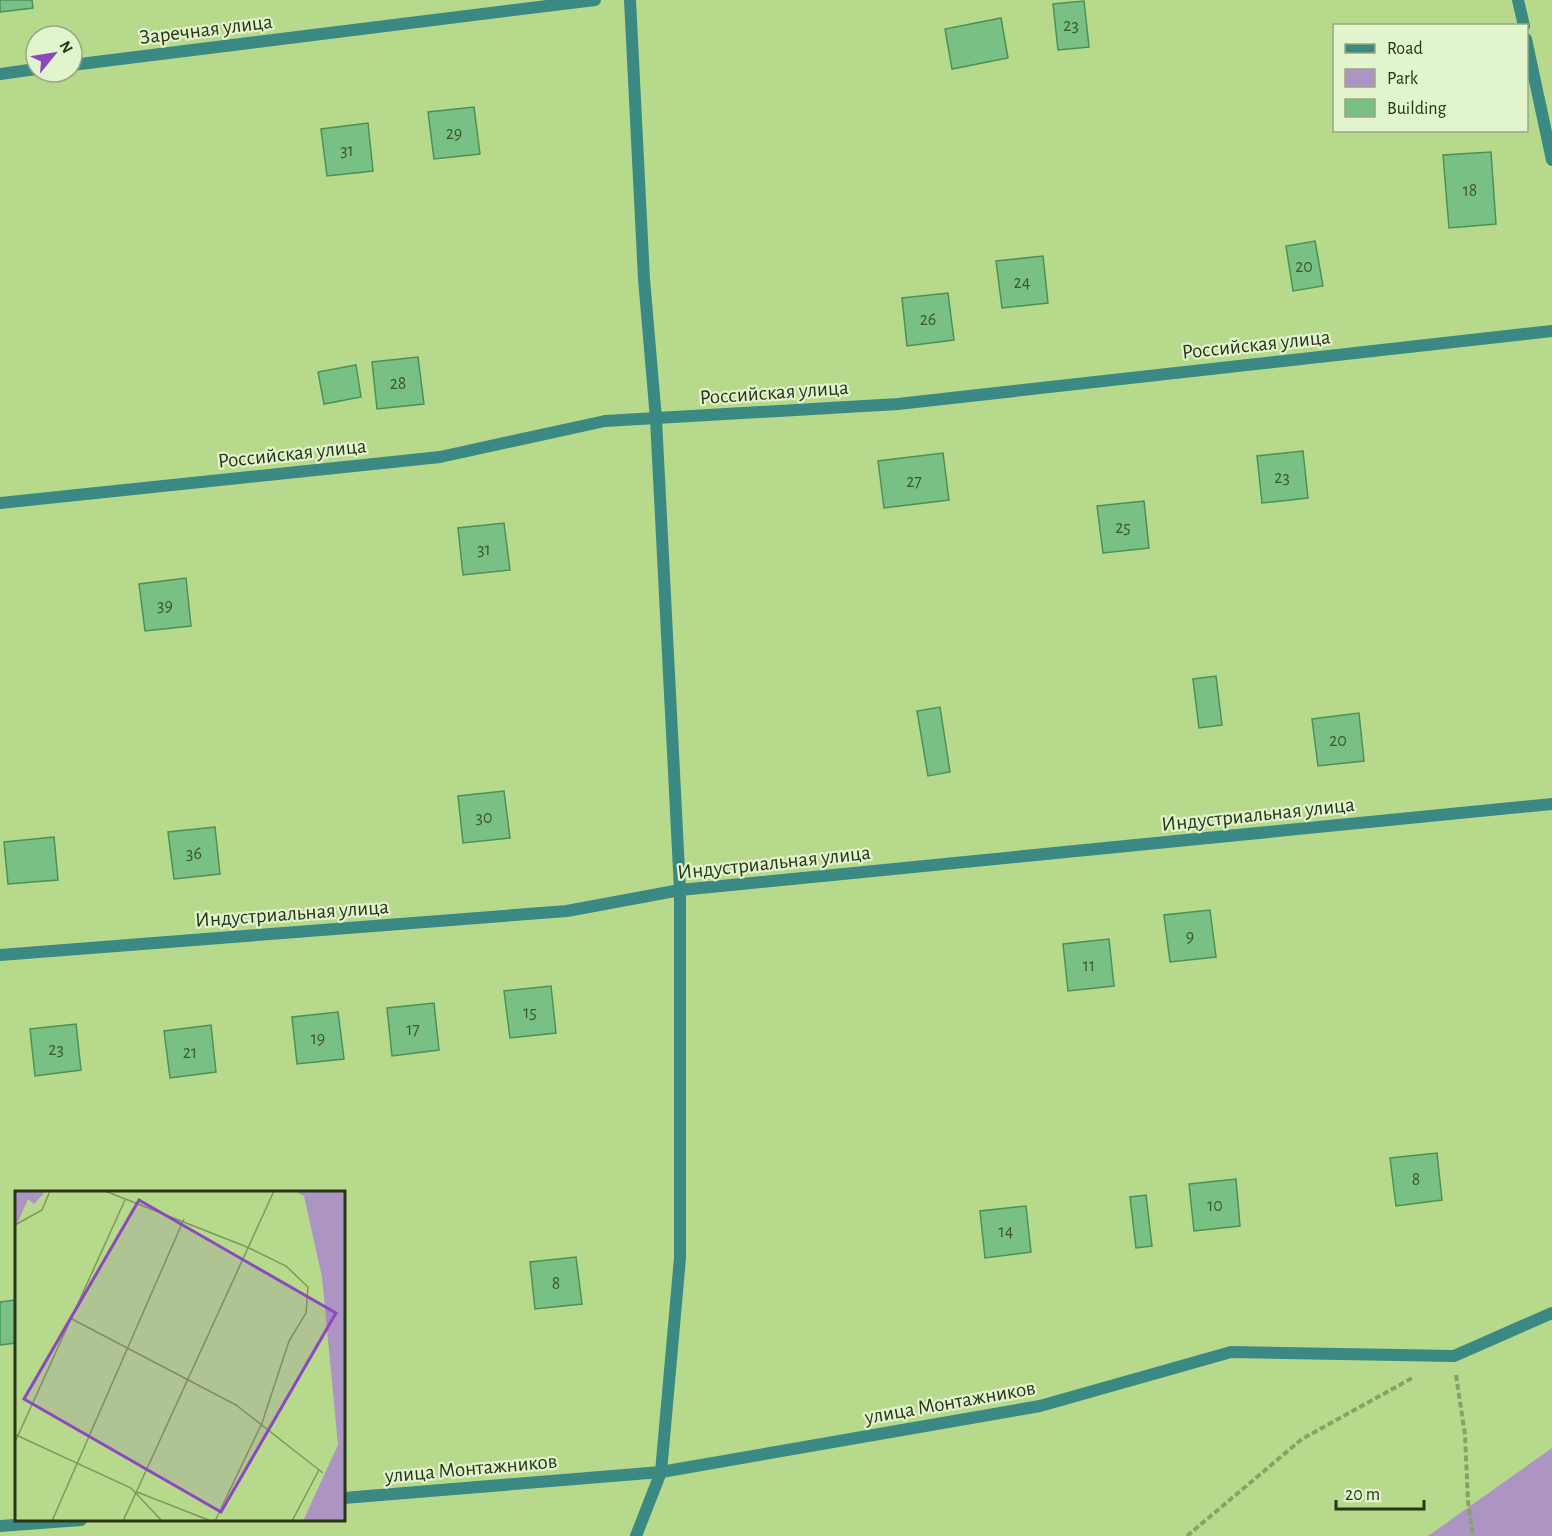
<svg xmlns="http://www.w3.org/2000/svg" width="1552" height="1536" font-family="'Alegreya Sans',sans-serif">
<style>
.green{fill:#ac94c3}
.building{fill:#78c083;stroke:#4c9058;stroke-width:1.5}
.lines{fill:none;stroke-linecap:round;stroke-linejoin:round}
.path{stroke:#87a265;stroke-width:4;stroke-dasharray:6 3;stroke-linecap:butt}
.street{stroke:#3a8a83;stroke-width:12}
.labels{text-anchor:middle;stroke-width:4.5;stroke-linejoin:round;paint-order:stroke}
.number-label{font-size:18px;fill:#3c5831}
.street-label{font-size:21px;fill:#283516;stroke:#e1f4cd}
.inset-road{fill:none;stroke:#7e975d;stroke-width:1.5}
.view{fill:#8c48bd;fill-opacity:0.15;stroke:#8c48bd;stroke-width:3}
.inset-edge{fill:none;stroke:#283516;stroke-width:3}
</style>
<rect width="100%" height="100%" fill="#b7d98c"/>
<!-- green -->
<polygon class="green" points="1552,1448 1552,1536 1428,1536"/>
<!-- building -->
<g class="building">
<polygon points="0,0 32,0 33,8 0,12"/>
<polygon points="1084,1 1089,47 1058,50 1053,4"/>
<polygon points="1001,18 1008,58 952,69 945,29"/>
<polygon points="474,107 480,154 434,159 428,112"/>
<polygon points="368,123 373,171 327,176 321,129"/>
<polygon points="1491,152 1496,224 1449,228 1443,155"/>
<polygon points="1315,241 1323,286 1293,291 1286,246"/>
<polygon points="1043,256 1048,303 1002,308 996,261"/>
<polygon points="948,293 954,340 907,346 902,298"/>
<polygon points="418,357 424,404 377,409 372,362"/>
<polygon points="356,365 361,397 324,404 318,372"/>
<polygon points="1303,451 1308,498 1262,503 1257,456"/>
<polygon points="943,453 949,500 884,508 878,461"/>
<polygon points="1144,501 1149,548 1103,553 1097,506"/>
<polygon points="504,523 510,570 463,575 458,528"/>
<polygon points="186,578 191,626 145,631 139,584"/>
<polygon points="1216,676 1222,725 1199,728 1193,679"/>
<polygon points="940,707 950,772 928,776 917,711"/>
<polygon points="1359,713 1364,761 1318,766 1312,719"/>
<polygon points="504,791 510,838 463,843 458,796"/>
<polygon points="215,827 220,874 174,879 168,832"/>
<polygon points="54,837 58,880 8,884 4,842"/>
<polygon points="1210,910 1216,957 1170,962 1164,915"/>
<polygon points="1109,939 1114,986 1068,991 1063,944"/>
<polygon points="551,986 556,1033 510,1038 504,991"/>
<polygon points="434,1003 439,1050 392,1056 387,1008"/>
<polygon points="338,1012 344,1059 297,1064 292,1017"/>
<polygon points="76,1024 81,1070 35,1076 30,1029"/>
<polygon points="211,1025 216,1072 170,1078 164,1031"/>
<polygon points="1437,1153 1442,1200 1396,1206 1390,1158"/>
<polygon points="1236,1179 1240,1226 1194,1231 1189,1184"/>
<polygon points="1146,1195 1152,1246 1136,1248 1130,1197"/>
<polygon points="1026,1206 1031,1252 985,1258 980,1211"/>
<polygon points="576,1257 582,1304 535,1309 530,1262"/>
<polygon points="15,1300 16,1343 0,1345 0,1302"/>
</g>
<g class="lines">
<!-- path -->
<g class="path">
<polyline points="1456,1375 1465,1435 1468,1501 1473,1536"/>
<polyline points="1187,1536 1302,1439 1414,1377"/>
</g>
<!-- street -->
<g class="street">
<polyline points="630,0 644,279 656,419 680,890 680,1258 661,1472 636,1536"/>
<polyline points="1518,0 1524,26"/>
<polyline points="1526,39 1552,160"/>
<polyline points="72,65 595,0"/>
<polyline points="0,74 36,69"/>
<polyline points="0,503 440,457 605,421 898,404 1552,331"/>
<polyline points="0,955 567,911 680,890 1552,804"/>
<polyline points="344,1498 661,1472 1040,1406 1231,1352 1454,1356 1552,1313"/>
<polyline points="0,1526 81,1520"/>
</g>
</g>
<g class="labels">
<!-- number labels -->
<g class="number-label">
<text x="1071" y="31">23</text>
<text x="454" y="139">29</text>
<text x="347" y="156">31</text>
<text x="1470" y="196">18</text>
<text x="1304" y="272">20</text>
<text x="1022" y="288">24</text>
<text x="928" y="325">26</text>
<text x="398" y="389">28</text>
<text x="1282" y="483">23</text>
<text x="914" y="487">27</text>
<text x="1123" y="533">25</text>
<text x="484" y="555">31</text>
<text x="165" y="611">39</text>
<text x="1338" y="746">20</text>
<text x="484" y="823">30</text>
<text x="194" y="859">36</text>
<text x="1190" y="942">9</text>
<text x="1089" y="971">11</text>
<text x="530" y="1018">15</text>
<text x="413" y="1035">17</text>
<text x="318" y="1044">19</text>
<text x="56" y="1055">23</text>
<text x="190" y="1058">21</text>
<text x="1416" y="1185">8</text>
<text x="1215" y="1211">10</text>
<text x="1006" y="1237">14</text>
<text x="556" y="1289">8</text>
</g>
<!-- street labels -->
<g class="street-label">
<text transform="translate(206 29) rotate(-7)" y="7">Заречная улица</text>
<text transform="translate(1256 344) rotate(-6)" y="7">Российская улица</text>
<text transform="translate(774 392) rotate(-4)" y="7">Российская улица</text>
<text transform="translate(292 453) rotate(-6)" y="7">Российская улица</text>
<text transform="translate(1258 814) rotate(-6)" y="7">Индустриальная улица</text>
<text transform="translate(774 862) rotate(-6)" y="7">Индустриальная улица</text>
<text transform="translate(292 913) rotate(-4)" y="7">Индустриальная улица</text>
<text transform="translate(950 1402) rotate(-10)" y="7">улица Монтажников</text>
<text transform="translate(471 1468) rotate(-5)" y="7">улица Монтажников</text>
</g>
</g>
<!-- overview -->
<g transform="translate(15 1191)">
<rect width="330" height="330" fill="#b7d98c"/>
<path d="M0 0H31L19 13 13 8 0 38ZM280 0H330V330H288L323 254 307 86 289 5Z" fill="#ac94c3"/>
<path class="inset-road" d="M90 0 232 56 271 75 293 96 291 122 274 150 247 232 200 330M0 34 27 19 35 0M55 127 221 214 308 282M1 244 116 297 147 330M0 251 110 9M122 301 196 330M37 330 169 28M108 330 259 0M277 330 304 279"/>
<path class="view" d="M124 9 321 122 206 321 9 208Z"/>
<rect width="330" height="330" class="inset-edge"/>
</g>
<!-- legend -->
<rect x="1333" y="24" width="195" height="108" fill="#e1f4cd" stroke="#97a884" stroke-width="1.5"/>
<rect x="1345" y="44" width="30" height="9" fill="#3a8a83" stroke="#97a884" stroke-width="1.5"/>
<text x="1387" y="54" font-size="18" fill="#283516">Road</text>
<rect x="1345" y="69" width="30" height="18" fill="#ac94c3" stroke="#97a884" stroke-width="1.5"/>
<text x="1387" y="84" font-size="18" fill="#283516">Park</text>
<rect x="1345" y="99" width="30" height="18" fill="#78c083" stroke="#97a884" stroke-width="1.5"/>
<text x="1387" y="114" font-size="18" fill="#283516">Building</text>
<!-- north arrow -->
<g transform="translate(54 54) rotate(60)"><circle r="28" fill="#e1f4cd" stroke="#97a884" stroke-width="1.5"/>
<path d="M0-4.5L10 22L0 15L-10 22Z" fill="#8c48bd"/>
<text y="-9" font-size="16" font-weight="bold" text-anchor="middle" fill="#283516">N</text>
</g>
<!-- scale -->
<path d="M1336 1500v9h88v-9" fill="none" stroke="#283516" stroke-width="3"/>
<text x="1345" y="1500" font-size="18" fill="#283516" stroke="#e1f4cd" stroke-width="4.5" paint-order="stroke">20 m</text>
</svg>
